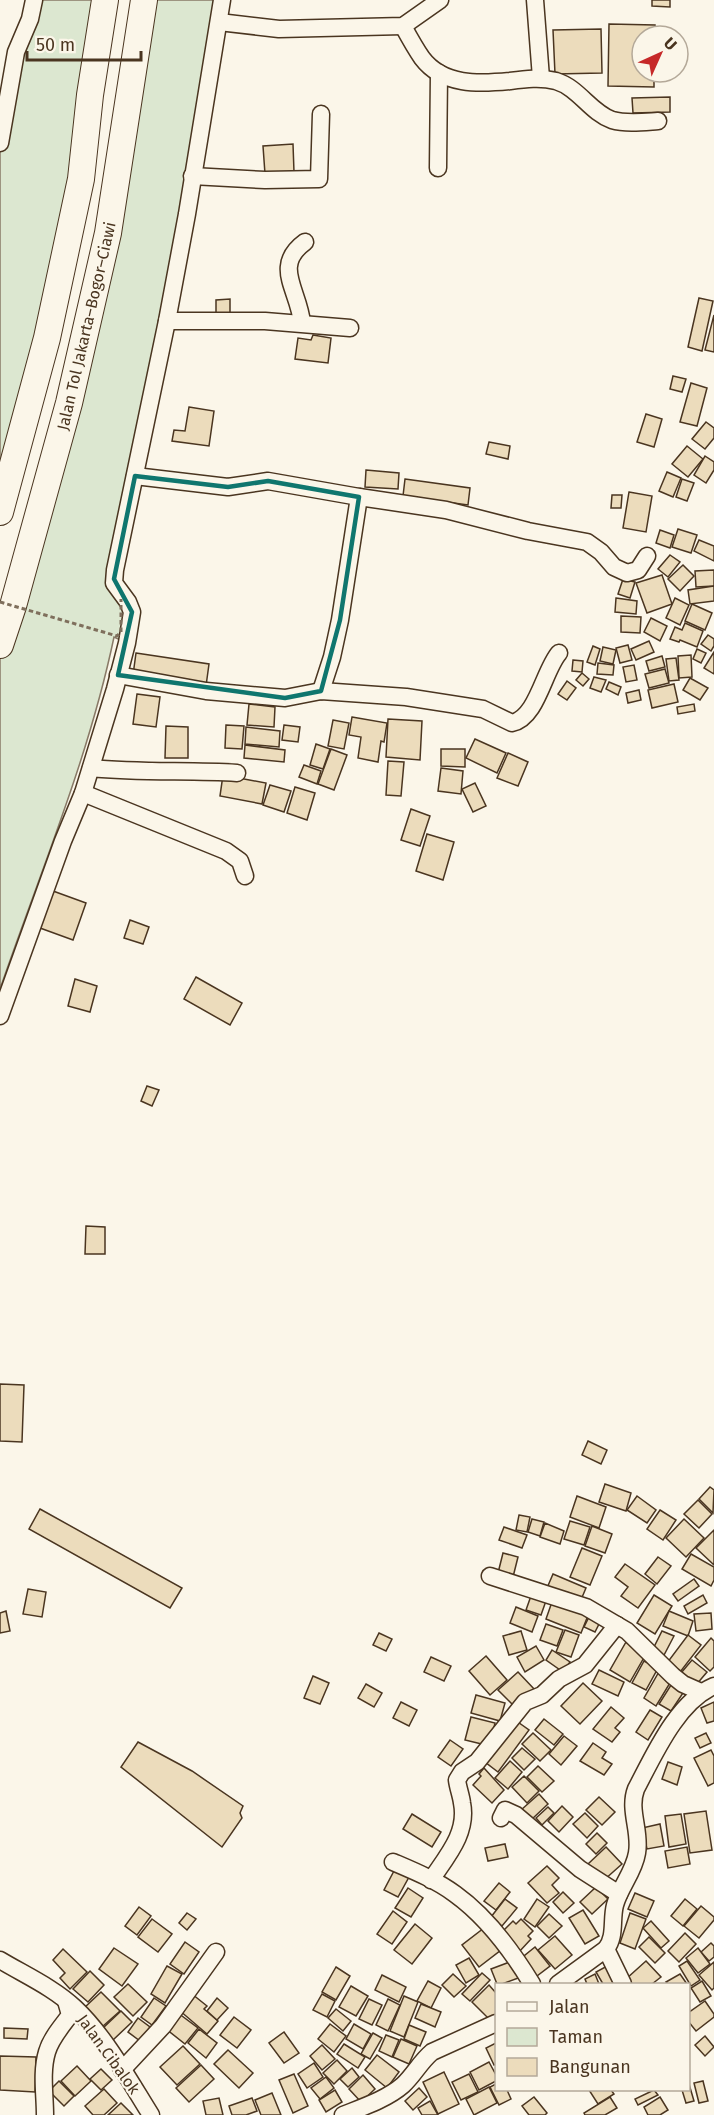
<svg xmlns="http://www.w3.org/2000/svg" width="714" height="2115" font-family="'Fira Sans',sans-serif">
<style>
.green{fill:#dce7d0;stroke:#887966;stroke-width:1.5}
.building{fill:#ecdcbc;stroke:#4a3520;stroke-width:1.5}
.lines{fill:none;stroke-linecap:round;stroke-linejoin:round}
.minor-casing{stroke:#4a3520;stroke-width:19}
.highway-casing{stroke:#4a3520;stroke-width:28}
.minor{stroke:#fbf6e9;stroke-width:16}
.highway{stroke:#fbf6e9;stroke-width:26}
.path-bridge{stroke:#7f6f5c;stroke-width:3;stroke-dasharray:4.5 3;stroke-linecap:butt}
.marked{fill:none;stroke:#0f766e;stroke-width:4.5;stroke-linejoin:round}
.labels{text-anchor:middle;stroke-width:4.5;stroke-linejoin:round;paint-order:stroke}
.street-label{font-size:16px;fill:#4a3520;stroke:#fbf6e9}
</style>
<rect width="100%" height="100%" fill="#fbf6e9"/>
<!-- green -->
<g class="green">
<polygon points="34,0 105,0 90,95 0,487 0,143"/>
<path d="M143 0H222L115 570 125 597 127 643 114 637C89 757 40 873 0 989V645L43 499Z"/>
</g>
<!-- building -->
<g class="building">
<polygon points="652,0 670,0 670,7 652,6"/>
<polygon points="609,24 655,25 655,36 642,36 642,72 654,72 654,87 608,86"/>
<polygon points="601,29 602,73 555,74 553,30"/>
<polygon points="670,97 670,112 633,113 632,98"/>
<polygon points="293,144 294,172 265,174 263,146"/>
<polygon points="699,298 713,301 702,351 688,347"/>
<polygon points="230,299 230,313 216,314 216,300"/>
<polygon points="714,315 714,352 705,350"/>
<polygon points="313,335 331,338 328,363 295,359 298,338 311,340"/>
<polygon points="673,376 686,379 682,392 670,389"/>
<polygon points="691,383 707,388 697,426 680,422"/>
<polygon points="189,407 214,411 209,446 172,441 174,430 185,431"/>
<polygon points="646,414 662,419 654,447 637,442"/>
<polygon points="706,422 714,428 714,438 705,449 692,439"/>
<polygon points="489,442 510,446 508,459 486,454"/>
<polygon points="687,446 703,459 688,477 672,464"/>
<polygon points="705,456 714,462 714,470 706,483 694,475"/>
<polygon points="366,470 399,473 398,489 365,487"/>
<polygon points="667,472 681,478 673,497 659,491"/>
<polygon points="405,479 470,488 468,505 403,496"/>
<polygon points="682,479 694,483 687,501 676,497"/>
<polygon points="629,492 652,496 646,532 623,528"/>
<polygon points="612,495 622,495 621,508 611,508"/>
<polygon points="678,529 697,535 691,553 672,547"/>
<polygon points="660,530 674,535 670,548 656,543"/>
<polygon points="699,540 714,546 714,561 694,551"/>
<polygon points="670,555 680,562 668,577 658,569"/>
<polygon points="683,565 694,576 680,591 668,579"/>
<polygon points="714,570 714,586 696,587 695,571"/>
<polygon points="662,575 672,604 647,613 636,583"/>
<polygon points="623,579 635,582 630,598 618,594"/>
<polygon points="714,586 714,601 690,604 688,590"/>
<polygon points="616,598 637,601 636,614 615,612"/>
<polygon points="675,598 689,605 680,625 666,618"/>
<polygon points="692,604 712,613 705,630 685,621"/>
<polygon points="621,616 641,617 640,633 621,632"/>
<polygon points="651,618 667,626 660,641 644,632"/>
<polygon points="685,623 703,631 697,647 680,640 679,642 670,639 675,627 682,630"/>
<polygon points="708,635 714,639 714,646 711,651 701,644"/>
<polygon points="649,641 654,652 636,660 631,649"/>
<polygon points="628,645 632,660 620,663 616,648"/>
<polygon points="593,646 600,649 595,665 587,662"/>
<polygon points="603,647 616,650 613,664 600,661"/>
<polygon points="697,649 706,653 701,663 693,659"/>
<polygon points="714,652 714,674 704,668"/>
<polygon points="136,653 209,664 206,686 133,675"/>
<polygon points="691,655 692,677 679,678 678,656"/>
<polygon points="662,656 665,667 649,671 646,661"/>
<polygon points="676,658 679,680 669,681 666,659"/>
<polygon points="573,660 583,661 582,672 572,671"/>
<polygon points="598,663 614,665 613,675 597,674"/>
<polygon points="634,665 637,680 626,682 623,667"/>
<polygon points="665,669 669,683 649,688 645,674"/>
<polygon points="582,673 589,679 583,686 576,680"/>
<polygon points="594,677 606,680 601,692 590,688"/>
<polygon points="690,678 708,688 700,700 683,690"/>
<polygon points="567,681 576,688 567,700 558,694"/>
<polygon points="609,682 621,687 618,695 606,689"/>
<polygon points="674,684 678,702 652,708 648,690"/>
<polygon points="639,690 641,700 628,703 626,693"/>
<polygon points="137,694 160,697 156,727 133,724"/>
<polygon points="249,704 275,707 274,727 247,725"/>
<polygon points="694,704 695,711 678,714 677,707"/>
<polygon points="352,717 387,723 384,742 381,741 378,762 358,758 361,737 349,735"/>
<polygon points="388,719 422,721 420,760 386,757"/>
<polygon points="333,720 349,723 344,749 328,746"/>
<polygon points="226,725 244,726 242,749 225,748"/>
<polygon points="284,725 300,727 298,742 282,740"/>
<polygon points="166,726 188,727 188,758 165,758"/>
<polygon points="246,727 280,731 279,747 245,744"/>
<polygon points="475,739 506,753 497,773 466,758"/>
<polygon points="316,744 330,749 323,769 310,765"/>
<polygon points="245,745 285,750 284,762 244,758"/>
<polygon points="331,749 347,755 334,790 318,784"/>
<polygon points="441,749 465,749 465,767 441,766"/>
<polygon points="508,753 528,762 518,786 497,778"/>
<polygon points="388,761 404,762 401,796 386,795"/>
<polygon points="304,765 321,771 317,784 299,777"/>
<polygon points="441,768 463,771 461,794 438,791"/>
<polygon points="223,775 266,783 262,804 220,796"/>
<polygon points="475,783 486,806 473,812 462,789"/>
<polygon points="270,785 291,791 284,812 263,805"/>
<polygon points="295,787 315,793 307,820 287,813"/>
<polygon points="411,809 430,816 420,846 401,840"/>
<polygon points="427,834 454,842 443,880 416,871"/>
<polygon points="53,891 86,903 73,940 40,928"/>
<polygon points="130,920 149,927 143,944 124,938"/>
<polygon points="196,977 242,1003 230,1025 184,999"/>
<polygon points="75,979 97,986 90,1012 68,1006"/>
<polygon points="147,1086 159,1090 152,1106 141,1101"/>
<polygon points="86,1226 105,1227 105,1254 85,1254"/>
<polygon points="0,1384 24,1385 22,1442 0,1441"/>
<polygon points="588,1441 607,1450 601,1464 582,1455"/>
<polygon points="605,1484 631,1493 626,1511 599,1502"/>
<polygon points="710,1487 714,1490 713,1513 699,1499"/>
<polygon points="577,1496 606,1507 599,1528 570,1517"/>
<polygon points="637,1496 656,1510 647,1523 627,1510"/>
<polygon points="698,1500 712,1514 699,1528 684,1514"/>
<polygon points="40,1509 182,1588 170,1608 29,1529"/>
<polygon points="660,1510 676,1520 663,1540 647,1529"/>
<polygon points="519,1515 530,1517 527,1532 516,1530"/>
<polygon points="532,1519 544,1522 540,1536 528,1532"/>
<polygon points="684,1519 704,1538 686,1557 666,1538"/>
<polygon points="570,1521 590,1527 584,1545 564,1539"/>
<polygon points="545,1523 564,1531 560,1544 540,1537"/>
<polygon points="592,1526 612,1534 605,1553 585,1546"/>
<polygon points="504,1527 527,1535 522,1548 499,1540"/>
<polygon points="714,1530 714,1565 696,1548"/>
<polygon points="582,1548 602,1556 590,1585 570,1577"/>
<polygon points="503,1553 518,1557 513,1577 498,1573"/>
<polygon points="691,1554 714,1567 714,1580 711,1586 682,1569"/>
<polygon points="658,1557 671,1566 657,1584 645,1574"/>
<polygon points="625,1564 655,1585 638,1608 621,1596 628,1587 615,1577"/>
<polygon points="553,1574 586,1588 580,1602 547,1588"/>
<polygon points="694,1579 699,1586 678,1601 673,1594"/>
<polygon points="28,1589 46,1592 42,1617 23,1614"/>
<polygon points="532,1593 547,1598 541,1615 526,1610"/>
<polygon points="654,1595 672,1606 655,1634 637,1623"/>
<polygon points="703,1595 707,1603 688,1614 684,1606"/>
<polygon points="553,1599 589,1613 581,1633 546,1619"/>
<polygon points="516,1607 538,1616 532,1632 510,1623"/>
<polygon points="6,1611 10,1631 0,1633 0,1613"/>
<polygon points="669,1611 693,1621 688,1636 663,1626"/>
<polygon points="711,1613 712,1629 696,1631 694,1614"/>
<polygon points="590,1615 601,1620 595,1632 584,1627"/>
<polygon points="546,1624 563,1630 557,1646 540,1640"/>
<polygon points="565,1630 579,1635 571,1657 556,1652"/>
<polygon points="521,1631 527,1650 509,1655 503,1636"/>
<polygon points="662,1631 674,1636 663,1657 652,1651"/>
<polygon points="379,1633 392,1639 386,1651 373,1645"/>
<polygon points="688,1635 701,1645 677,1676 664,1667"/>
<polygon points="711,1638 714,1641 714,1667 710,1671 695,1657"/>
<polygon points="626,1642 646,1654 630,1682 610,1670"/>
<polygon points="536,1646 544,1660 525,1672 517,1657"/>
<polygon points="552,1650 570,1662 563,1672 546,1660"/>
<polygon points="486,1656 507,1680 490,1695 469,1671"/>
<polygon points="431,1657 451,1666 444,1681 424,1672"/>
<polygon points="692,1660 707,1672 696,1685 681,1673"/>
<polygon points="644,1661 658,1668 646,1690 632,1683"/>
<polygon points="599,1670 624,1682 618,1696 592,1684"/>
<polygon points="660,1670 673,1678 656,1706 644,1698"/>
<polygon points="518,1672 535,1690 516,1708 498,1690"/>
<polygon points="313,1676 329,1683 320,1704 304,1698"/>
<polygon points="583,1683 602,1701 580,1724 561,1706"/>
<polygon points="366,1684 382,1693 374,1707 358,1698"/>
<polygon points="671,1685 683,1693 671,1711 659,1704"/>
<polygon points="476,1695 505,1703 500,1721 471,1713"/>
<polygon points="401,1702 417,1710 409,1726 393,1718"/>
<polygon points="714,1702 714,1721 707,1723 701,1708"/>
<polygon points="611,1707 624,1718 615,1728 620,1732 612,1742 593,1729"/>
<polygon points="650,1710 662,1717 648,1740 636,1732"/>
<polygon points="471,1717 495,1723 490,1746 465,1740"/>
<polygon points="544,1719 563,1734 554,1745 535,1730"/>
<polygon points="515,1720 529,1730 498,1772 485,1762"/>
<polygon points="533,1733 551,1750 540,1761 522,1744"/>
<polygon points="706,1733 711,1743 700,1748 695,1738"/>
<polygon points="564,1736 577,1746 561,1765 549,1754"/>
<polygon points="450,1740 463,1749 451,1766 438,1757"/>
<polygon points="138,1742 192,1771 243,1806 240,1813 242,1818 222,1847 121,1767"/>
<polygon points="593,1743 606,1752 602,1758 612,1764 604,1775 580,1761"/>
<polygon points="522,1748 535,1759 524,1770 512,1758"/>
<polygon points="711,1750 714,1756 714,1783 708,1786 694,1758"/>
<polygon points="510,1761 522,1772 508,1789 495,1778"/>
<polygon points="668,1762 682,1767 677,1785 662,1779"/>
<polygon points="538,1766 554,1781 542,1792 527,1777"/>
<polygon points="484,1768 504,1790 492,1803 473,1785 481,1776 479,1774"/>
<polygon points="524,1776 539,1791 527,1803 512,1787"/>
<polygon points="539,1794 548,1804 531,1820 521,1810"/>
<polygon points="599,1797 615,1812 602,1825 586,1810"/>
<polygon points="562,1806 573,1817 559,1832 548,1821"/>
<polygon points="548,1807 554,1813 542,1825 536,1818"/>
<polygon points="706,1811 712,1850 690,1853 684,1814"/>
<polygon points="585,1813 598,1826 587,1838 573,1824"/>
<polygon points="412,1814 441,1832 432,1847 403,1829"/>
<polygon points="681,1814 686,1844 669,1847 665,1816"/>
<polygon points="660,1824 664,1846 647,1849 642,1828"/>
<polygon points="597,1833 607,1843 596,1854 586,1844"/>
<polygon points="505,1844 508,1857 488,1861 485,1848"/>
<polygon points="606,1847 622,1864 604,1880 588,1864"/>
<polygon points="687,1847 690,1864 668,1868 665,1851"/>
<polygon points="547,1866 559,1878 552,1885 559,1893 547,1903 528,1883"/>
<polygon points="395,1869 409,1877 398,1897 384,1890"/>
<polygon points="499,1883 510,1892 496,1910 484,1901"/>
<polygon points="596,1887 608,1899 592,1914 580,1902"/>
<polygon points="408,1888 423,1898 411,1917 395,1908"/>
<polygon points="563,1892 574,1903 563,1913 553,1902"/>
<polygon points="635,1893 654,1901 647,1917 628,1909"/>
<polygon points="505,1899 517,1908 502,1926 491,1917"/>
<polygon points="537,1899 549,1907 535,1927 524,1919"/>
<polygon points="685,1899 697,1909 683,1926 671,1916"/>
<polygon points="701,1906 714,1917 714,1920 699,1938 684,1926"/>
<polygon points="139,1907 151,1916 137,1935 125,1926"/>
<polygon points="583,1910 599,1936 585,1944 569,1918"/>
<polygon points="393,1911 407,1922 392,1944 377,1934"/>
<polygon points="187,1913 196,1919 187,1930 179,1923"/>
<polygon points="630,1913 646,1919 635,1949 620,1943"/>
<polygon points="549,1914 562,1926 549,1938 537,1926"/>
<polygon points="152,1919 172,1934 158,1952 138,1937"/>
<polygon points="521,1919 533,1931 528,1936 531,1939 519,1952 500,1934 513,1921 516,1924"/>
<polygon points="651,1921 669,1941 661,1948 643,1928"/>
<polygon points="415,1924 432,1938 412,1964 394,1950"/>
<polygon points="484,1928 501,1950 479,1967 462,1945"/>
<polygon points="685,1933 696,1944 679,1962 668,1951"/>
<polygon points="555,1936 572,1955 555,1969 538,1950"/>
<polygon points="649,1937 665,1953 655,1963 639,1947"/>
<polygon points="185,1942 199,1952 184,1974 170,1964"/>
<polygon points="711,1943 714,1946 714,1957 709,1961 701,1952"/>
<polygon points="535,1947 550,1966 533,1979 519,1960"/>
<polygon points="114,1948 138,1964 122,1986 99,1969"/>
<polygon points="698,1948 710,1964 698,1973 686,1958"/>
<polygon points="63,1949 87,1972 70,1989 60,1978 65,1973 53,1960"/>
<polygon points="469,1958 479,1975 466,1983 456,1965"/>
<polygon points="515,1960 521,1977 502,1984 497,1984 491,1969"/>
<polygon points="646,1961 661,1977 652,1984 631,1984 626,1979"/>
<polygon points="687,1961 700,1980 691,1986 679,1966"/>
<polygon points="714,1962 714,1988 712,1990 699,1975"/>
<polygon points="609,1965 618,1984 603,1984 596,1972"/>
<polygon points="167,1966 182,1974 165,2003 151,1994"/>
<polygon points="336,1967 350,1976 336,2000 322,1992"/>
<polygon points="90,1971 104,1985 88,2002 73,1989"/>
<polygon points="482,1973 490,1980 470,2001 462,1994"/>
<polygon points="453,1974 466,1986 454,1997 442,1985"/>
<polygon points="595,1974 599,1984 587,1984 585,1979"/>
<polygon points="680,1974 687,1984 668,1984 666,1982"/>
<polygon points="382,1975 406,1987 399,2002 375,1990"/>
<polygon points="428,1981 441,1988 431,2008 417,2001"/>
<polygon points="702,1981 711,1996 700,2002 691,1988"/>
<polygon points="128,1984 147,2002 133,2016 114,1997"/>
<polygon points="489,1985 496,1993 496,2015 491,2021 472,2002"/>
<polygon points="351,1986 368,1996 356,2016 339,2007"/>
<polygon points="101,1992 120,2011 102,2027 84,2008"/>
<polygon points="192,1994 207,2006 204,2009 218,2021 207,2034 179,2010"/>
<polygon points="322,1994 335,2001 327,2017 313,2010"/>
<polygon points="404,1996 418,2002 404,2037 390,2031"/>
<polygon points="154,1998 166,2006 152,2025 141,2017"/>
<polygon points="217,1998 228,2008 217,2020 207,2011"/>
<polygon points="369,1999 382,2005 372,2025 359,2019"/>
<polygon points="388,1999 400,2005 388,2031 376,2025"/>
<polygon points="705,2001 714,2014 714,2017 696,2031 688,2021 688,2013"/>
<polygon points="421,2004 441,2012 435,2027 415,2018"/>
<polygon points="336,2009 351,2021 343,2031 328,2018"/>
<polygon points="121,2011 132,2022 113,2040 102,2029"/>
<polygon points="178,2013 198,2028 185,2044 166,2029"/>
<polygon points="234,2017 251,2030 237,2048 220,2035"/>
<polygon points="138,2018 150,2027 140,2041 128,2032"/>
<polygon points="330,2024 346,2036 334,2052 318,2039"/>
<polygon points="354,2024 371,2034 363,2049 346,2039"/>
<polygon points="409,2025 426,2032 420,2046 404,2039"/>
<polygon points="4,2028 28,2029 27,2039 4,2038"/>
<polygon points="199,2029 217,2043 206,2058 188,2043"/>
<polygon points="284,2032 299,2053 284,2063 269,2043"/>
<polygon points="373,2033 382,2038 370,2059 361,2054"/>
<polygon points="386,2035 399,2040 392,2057 379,2051"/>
<polygon points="705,2036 714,2047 705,2056 695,2045"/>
<polygon points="401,2039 417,2046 409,2064 393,2057"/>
<polygon points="496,2043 496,2064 494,2065 486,2048"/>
<polygon points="344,2044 365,2057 358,2068 337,2054"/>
<polygon points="322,2045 335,2059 322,2070 310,2056"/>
<polygon points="183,2046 200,2064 177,2085 160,2067"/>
<polygon points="228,2050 253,2073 239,2088 214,2064"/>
<polygon points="377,2055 399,2072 387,2088 365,2070"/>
<polygon points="0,2056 36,2057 35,2092 0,2090"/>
<polygon points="337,2060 347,2071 334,2084 323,2073"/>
<polygon points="489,2062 496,2075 496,2081 479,2090 470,2072"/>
<polygon points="314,2063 323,2077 307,2088 298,2074"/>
<polygon points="201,2065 214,2079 189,2102 176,2088"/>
<polygon points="77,2066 91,2081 75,2096 61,2081"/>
<polygon points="352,2068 359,2077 348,2087 340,2079"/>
<polygon points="101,2069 112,2080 101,2090 90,2079"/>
<polygon points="444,2072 459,2104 438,2114 423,2082"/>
<polygon points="294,2074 308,2106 293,2113 279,2080"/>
<polygon points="469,2074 478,2092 461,2100 452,2082"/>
<polygon points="363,2075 375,2089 361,2102 349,2089"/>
<polygon points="326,2077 334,2088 320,2099 311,2088"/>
<polygon points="59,2081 74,2096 64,2106 49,2091"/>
<polygon points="703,2081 708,2101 699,2103 694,2083"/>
<polygon points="496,2084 496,2090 507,2090 511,2099 499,2105 490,2087"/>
<polygon points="689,2084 694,2101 686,2103 682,2090 688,2090"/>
<polygon points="489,2087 497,2103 474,2115 466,2099"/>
<polygon points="419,2088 427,2097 413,2110 405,2101"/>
<polygon points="104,2089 117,2103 104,2115 93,2115 85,2106"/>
<polygon points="335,2090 342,2102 326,2112 319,2100"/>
<polygon points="589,2090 611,2090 614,2094 598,2104"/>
<polygon points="654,2090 658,2095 638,2105 635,2099"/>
<polygon points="272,2093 281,2115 261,2115 255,2100"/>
<polygon points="534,2097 547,2113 545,2115 529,2115 522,2106"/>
<polygon points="610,2097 617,2108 605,2115 585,2115 584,2113"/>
<polygon points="660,2097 668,2110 660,2115 648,2115 644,2107"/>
<polygon points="219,2098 223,2115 206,2115 203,2101"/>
<polygon points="252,2098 257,2111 246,2115 232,2115 229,2106"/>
<polygon points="430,2101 438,2115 422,2115 418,2108"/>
<polygon points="121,2103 133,2115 108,2115"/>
</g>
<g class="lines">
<defs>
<g id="minor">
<polyline points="535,0 541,78"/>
<polyline points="219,22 279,29 403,26 440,0"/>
<path d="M403 26C409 37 415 48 422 58 443 86 479 84 510 81 525 79 541 77 556 81 579 88 590 112 612 120 626 124 643 122 658 121"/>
<polyline points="0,143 16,52 30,19 34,0"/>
<polyline points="438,168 439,73"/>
<polyline points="192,176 265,180 319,179 321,114"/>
<polyline points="167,321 265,321 350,328"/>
<path d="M302 323C299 290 272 266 305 242"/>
<polyline points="135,476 228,487 268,481 359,497 446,510 528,531 587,542 601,552 614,567 627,573 638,570 647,556"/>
<path d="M118 675 206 691 285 698 321 691 406 697 483 709 512 723C537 718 544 670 559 653"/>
<polyline points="321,691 332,657 340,620 359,497"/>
<path d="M91 768C140 773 188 770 237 773"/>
<polyline points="83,793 226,851 240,861 245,876"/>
<polyline points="0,1016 63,841 83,793 115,689 127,643 132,612 128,602 114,583 115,570 167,321 187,214 222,0"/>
<polyline points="490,1576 586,1607 627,1631 673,1676 683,1684 701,1692"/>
<polyline points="501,1818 505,1810 516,1815 580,1869 619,1894"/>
<path d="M393 1862C414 1871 436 1880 455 1894 487 1917 512 1951 532 1984"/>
<path d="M431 1880C447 1856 468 1833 462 1803 461 1795 458 1788 457 1780L462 1772 477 1762 525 1702 542 1695 559 1679 585 1665 617 1625"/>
<polyline points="606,1949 623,1984"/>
<path d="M0 1960C25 1975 54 1988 75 2008 105 2036 129 2080 151 2115"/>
<path d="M558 1984 606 1949C616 1936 611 1920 615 1905 620 1887 634 1872 637 1853 641 1831 628 1810 636 1789 654 1755 677 1702 714 1686"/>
<polyline points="122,2070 163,2026 216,1952"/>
<path d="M45 2115C45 2095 41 2072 47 2052 51 2038 62 2026 70 2015L66 2001"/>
<path d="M343 2115C363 2107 387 2099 403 2085 414 2075 420 2062 432 2052L496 2023"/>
</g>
<g id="highway">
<polyline points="0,512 47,338 81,179 90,95 105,0"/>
<polyline points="0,645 13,606 69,403 108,233 144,0"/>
</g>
</defs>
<!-- minor casing -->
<use href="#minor" class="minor-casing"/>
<!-- highway casing -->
<use href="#highway" class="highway-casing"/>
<!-- minor -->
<use href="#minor" class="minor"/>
<!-- highway -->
<use href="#highway" class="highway"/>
<!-- path-bridge -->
<polyline class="path-bridge" points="0,602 117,636 121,632 121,599"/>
</g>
<!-- marked area -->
<path class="marked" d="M135 476 228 487 268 481 359 497 340 620 321 691 285 698 118 675 132 612 114 579Z"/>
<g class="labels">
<!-- street labels -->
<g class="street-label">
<text transform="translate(86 326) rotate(-77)" y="6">Jalan Tol Jakarta–Bogor–Ciawi</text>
<text transform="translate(109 2054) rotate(54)" y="6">Jalan Cibalok</text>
</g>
</g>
<!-- legend -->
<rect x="495" y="1983" width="195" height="108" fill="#fbf6e9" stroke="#b4a999" stroke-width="1.5"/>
<rect x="507" y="2002" width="30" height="9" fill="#fbf6e9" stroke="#b4a999" stroke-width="1.5"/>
<text x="549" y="2013" font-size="18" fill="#4a3520">Jalan</text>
<rect x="507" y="2028" width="30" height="18" fill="#dce7d0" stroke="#b4a999" stroke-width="1.5"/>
<text x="549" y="2043" font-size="18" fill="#4a3520">Taman</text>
<rect x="507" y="2058" width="30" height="18" fill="#ecdcbc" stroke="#b4a999" stroke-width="1.5"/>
<text x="549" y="2073" font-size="18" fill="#4a3520">Bangunan</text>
<!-- north arrow -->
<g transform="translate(660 54) rotate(45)"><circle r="28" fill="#fbf6e9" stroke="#b4a999" stroke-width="1.5"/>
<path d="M0-4.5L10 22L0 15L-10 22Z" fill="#c62828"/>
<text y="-9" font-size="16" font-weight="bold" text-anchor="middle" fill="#4a3520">U</text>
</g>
<!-- scale -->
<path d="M27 51v9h114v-9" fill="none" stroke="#4a3520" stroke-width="3"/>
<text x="36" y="51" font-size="18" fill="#4a3520" stroke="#fbf6e9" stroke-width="4.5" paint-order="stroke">50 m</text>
</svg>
